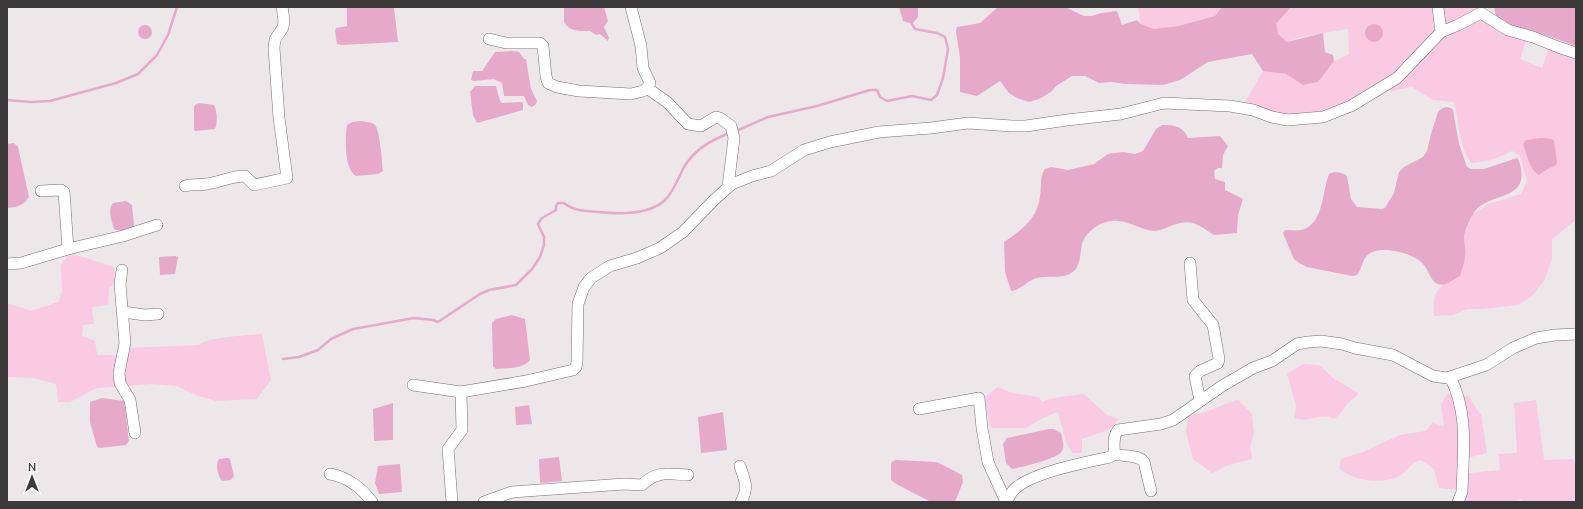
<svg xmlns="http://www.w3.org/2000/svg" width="1583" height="509" font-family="'Nunito Sans',sans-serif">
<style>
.green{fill:#fac9e2}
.water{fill:#e7a9ca}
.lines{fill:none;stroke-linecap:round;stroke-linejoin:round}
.stream{stroke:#e7a9ca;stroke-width:2.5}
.minor-casing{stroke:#756f72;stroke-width:12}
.minor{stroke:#fff;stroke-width:11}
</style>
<rect width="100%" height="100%" fill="#ede7ea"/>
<!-- green -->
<g class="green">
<polygon points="1138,7 1222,7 1215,16 1178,26 1154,29 1141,24"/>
<path d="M1291 7H1479L1477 10 1527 38 1520 59 1542 68 1549 47 1576 56V220L1552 239V259L1544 281 1532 296 1518 305 1482 309H1467L1453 315 1434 316C1433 288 1437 288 1460 276L1465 256 1464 235 1472 215 1488 204 1521 194 1527 181 1520 156 1512 151C1499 158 1486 162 1471 163 1464 153 1461 142 1459 130 1457 120 1458 110 1453 102L1433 100 1412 87 1391 91 1368 89 1342 105 1314 114H1281L1245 102 1263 71 1286 74 1303 85 1318 82 1333 62 1349 54 1348 29 1302 37 1287 42 1277 34 1275 24Z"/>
<path d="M68 254 80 256 114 267 115 283 109 288 108 305 92 307 94 324 83 325 82 336 95 341 97 355H119L128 348 199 345C206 337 249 335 262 334L271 380 257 399 216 401 196 395 177 386 151 384 97 388 70 402H58L56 384 34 378 7 377V303L31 311 58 302 62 292 61 265Z"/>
<path d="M1303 364 1319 365 1333 378 1358 393C1356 398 1352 399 1348 403 1343 409 1341 414 1334 419 1325 413 1314 419 1304 420 1301 420 1297 419 1294 418L1296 405 1287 374Z"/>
<polygon points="998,387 1012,393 1039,397 1042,402 1054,398 1084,394 1107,415 1119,419 1109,430 1082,439 1082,453 1072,453 1066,442 1058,412 1043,418 1026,428 991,428 983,398"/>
<path d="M1447 394 1468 396 1481 415 1487 453 1467 458 1469 473 1500 470 1499 454 1517 453 1514 403 1536 400 1544 460 1573 459 1576 468V502H1523L1521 499 1512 502H1460L1459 490 1439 488 1434 469 1421 460C1408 464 1410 470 1399 476 1382 485 1353 481 1339 468L1341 459 1363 452 1400 435 1426 431 1432 423 1444 426 1441 404Z"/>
<path d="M1238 400 1252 414 1254 433 1250 446 1252 459 1228 465 1212 473 1193 459 1186 432 1188 415C1206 414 1220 405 1238 400Z"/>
</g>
<!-- water -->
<g class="water">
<polygon points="347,7 394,7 398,42 342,45 337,44 335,31 336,28 347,26"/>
<path d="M564 7H604L608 21 604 27 609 38 608 41 600 34 596 35 590 31C579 31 570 32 564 22Z"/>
<polygon points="899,7 918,7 918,17 912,24 903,21"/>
<polygon points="998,7 1065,7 1084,16 1092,16 1101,13 1117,11 1122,25 1137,20 1141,24 1154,29 1178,26 1215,16 1222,7 1291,7 1276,24 1278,34 1287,42 1323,33 1325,52 1333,55 1334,61 1318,82 1303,85 1286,74 1263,71 1252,54 1208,62 1180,80 1163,85 1125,84 1111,82 1099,83 1085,76 1072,76 1056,86 1051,92 1039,99 1029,102 1017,98 1009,93 1000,81 977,96 960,92 960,58 956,31 957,27 980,23"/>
<polygon points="1494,7 1576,7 1576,46 1531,30 1512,26 1496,17"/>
<circle cx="1374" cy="33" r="9"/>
<circle cx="145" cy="32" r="7"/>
<polygon points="513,51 519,52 524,59 526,59 531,89 537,101 536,104 532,107 528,105 524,96 504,96 502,83 494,79 474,81 471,80 473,71 482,71 495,52"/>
<polygon points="475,86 496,86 500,101 502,103 522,102 523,103 523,110 477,123 473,115 470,92"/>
<path d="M199 103 214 105C217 111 218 122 215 129L195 131 194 129V107L195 105Z"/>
<path d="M1446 107 1451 108 1453 110 1459 144 1467 167 1471 169H1484L1517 158C1520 161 1520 165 1521 169 1527 203 1484 191 1472 216 1469 221 1465 230 1464 236 1464 242 1466 249 1465 255 1465 262 1462 269 1460 276 1454 279 1445 287 1438 284 1430 281 1429 270 1423 264 1414 253 1380 245 1369 254 1362 259 1362 269 1357 275L1352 276 1307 267 1299 263 1294 259 1290 250 1283 233 1285 230C1290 230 1296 231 1301 230 1324 225 1322 191 1329 174 1335 171 1342 172 1347 176L1351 199 1357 207 1382 209 1385 208 1394 193 1399 172 1404 167 1423 157 1427 151 1431 134 1438 112 1441 109Z"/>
<path d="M361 121C365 122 370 122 374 124 380 127 382 163 383 171L378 174 356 176C344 169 345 138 347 125L352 122Z"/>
<path d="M1162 125C1174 125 1183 126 1188 138L1220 136 1228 146 1223 155 1222 168H1218L1214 171 1215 179 1225 182V190L1243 199 1238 215 1237 233 1214 235C1198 225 1193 218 1173 225 1167 227 1162 230 1156 231 1141 231 1127 219 1112 221 1099 222 1086 232 1082 244 1080 253 1081 262 1075 270 1066 280 1049 275 1037 278 1027 281 1021 290 1011 291L1005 272 1004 242C1021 231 1038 218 1040 196 1042 187 1039 177 1045 169L1051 167 1068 170 1094 164 1108 154 1123 152 1135 154 1143 151 1156 129Z"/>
<path d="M1541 138 1552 139 1554 141 1557 162 1556 165 1546 170 1539 175C1529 169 1527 154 1523 144L1526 140Z"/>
<path d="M14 143 18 147 29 197C23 206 17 207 7 208V144Z"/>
<path d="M126 201 132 205 134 226C129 231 120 232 114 229 112 221 107 210 113 203Z"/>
<polygon points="175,256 178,257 175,274 160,275 159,257"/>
<path d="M512 315 525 319 530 360C523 369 507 368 496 369L493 366 492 323 496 319Z"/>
<polygon points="102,398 124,401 129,441 126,445 100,448 97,447 90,422 90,402"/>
<polygon points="393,403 393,440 374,441 373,409"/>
<polygon points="529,405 532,424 516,425 515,407"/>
<polygon points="723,412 727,450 701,453 698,417"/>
<path d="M1049 429H1054L1061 433C1062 439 1065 445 1062 451 1058 459 1022 467 1012 469L1006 463 1003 444 1007 438Z"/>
<polygon points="559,457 562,481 540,483 539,459"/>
<path d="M228 458 230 459 234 476 231 480 222 481C218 476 215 465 219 459Z"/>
<polygon points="895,460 937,462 962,475 963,482 955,502 931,502 898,485 891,480 891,463"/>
<polygon points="400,464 402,492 379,494 375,483 378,466"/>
</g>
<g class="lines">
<!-- stream -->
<g class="stream">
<polyline points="7,100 31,102 50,101 116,83 138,74 157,55 168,35 177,7"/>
<polyline points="736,131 768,117 817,106 870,90 877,90 880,97 887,101 912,96 931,100 937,95 943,78 948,49 945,37 937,33 915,29 912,24"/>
<path d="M283 359 299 357 318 350 331 339 353 329 414 318 433 320 438 322 480 294 489 290 516 285 532 269 540 257 544 245V237L538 224 542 218 556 210V206L558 203H564C573 211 587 211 599 212 618 214 648 215 664 201 674 192 678 178 684 167 695 149 711 140 730 133"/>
</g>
<defs>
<g id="minor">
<polyline points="1441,32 1458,25 1481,13 1508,30 1533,37 1558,47 1576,53"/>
<polyline points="489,39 506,43 540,43 543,46 546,76 548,83 557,87 579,91 631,94 643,91 647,88 650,83 643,68 641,46 631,7"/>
<polyline points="647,88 667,102 688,124 701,126 716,117 720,118 731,126 734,138 728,187"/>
<path d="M185 186C192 184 200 185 207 184 220 182 232 176 245 176L254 185 287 178 279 118 274 48C275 33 278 38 283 27 285 21 283 13 282 7"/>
<polyline points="41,191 61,190 64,192 68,249 123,236 157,225"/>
<polyline points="1190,263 1193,300 1213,325 1219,359 1218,363 1200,371 1195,376 1200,401"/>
<polyline points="7,264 21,263 68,249"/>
<polyline points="122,270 120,284 125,343 119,373 120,383 130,400 135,433"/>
<polyline points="123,312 145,315 158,314"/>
<path d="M1450 377C1469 413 1463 453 1462 492L1458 502"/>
<polyline points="413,385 461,392 526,381 573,370 576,367 577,362 578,304 584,287 591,278 610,266 637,258 660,248 683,232 715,199 732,184 752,176 771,171 804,150 830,142 879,132 931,128 968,123 1012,126 1026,126 1067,120 1121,114 1164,103 1230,106 1253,110 1272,117 1287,120 1323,117 1351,106 1397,78 1441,32 1438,7"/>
<polyline points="919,409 979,398 982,428 988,462 1006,502"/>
<path d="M1114 454C1124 457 1138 454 1144 462L1151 491"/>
<path d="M740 466C745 481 749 487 741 502"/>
<path d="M330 474C347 477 362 488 372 502"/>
<polyline points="452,502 448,449 462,430 461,392"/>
<path d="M484 502 512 492 624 484 642 485C657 470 669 474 688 475"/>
<path d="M1006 502C1009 497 1012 490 1017 487 1036 472 1086 462 1110 457L1114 454C1115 446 1112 437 1118 430L1161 424 1173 420 1222 386 1253 368 1272 361 1297 344 1308 342 1321 341 1342 344 1355 348 1393 355 1433 376 1447 378 1486 365 1513 348 1536 338 1555 335 1576 334"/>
</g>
</defs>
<!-- minor casing -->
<use href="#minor" class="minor-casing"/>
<!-- minor -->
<use href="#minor" class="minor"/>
</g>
<!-- border -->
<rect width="1583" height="509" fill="none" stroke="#3c393b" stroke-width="16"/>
<!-- north arrow -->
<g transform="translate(32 477)" stroke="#ffffff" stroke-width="3" paint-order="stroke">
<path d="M0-3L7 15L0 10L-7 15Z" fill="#3c393b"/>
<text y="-6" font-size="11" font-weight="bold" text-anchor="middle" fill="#3c393b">N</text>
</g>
</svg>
